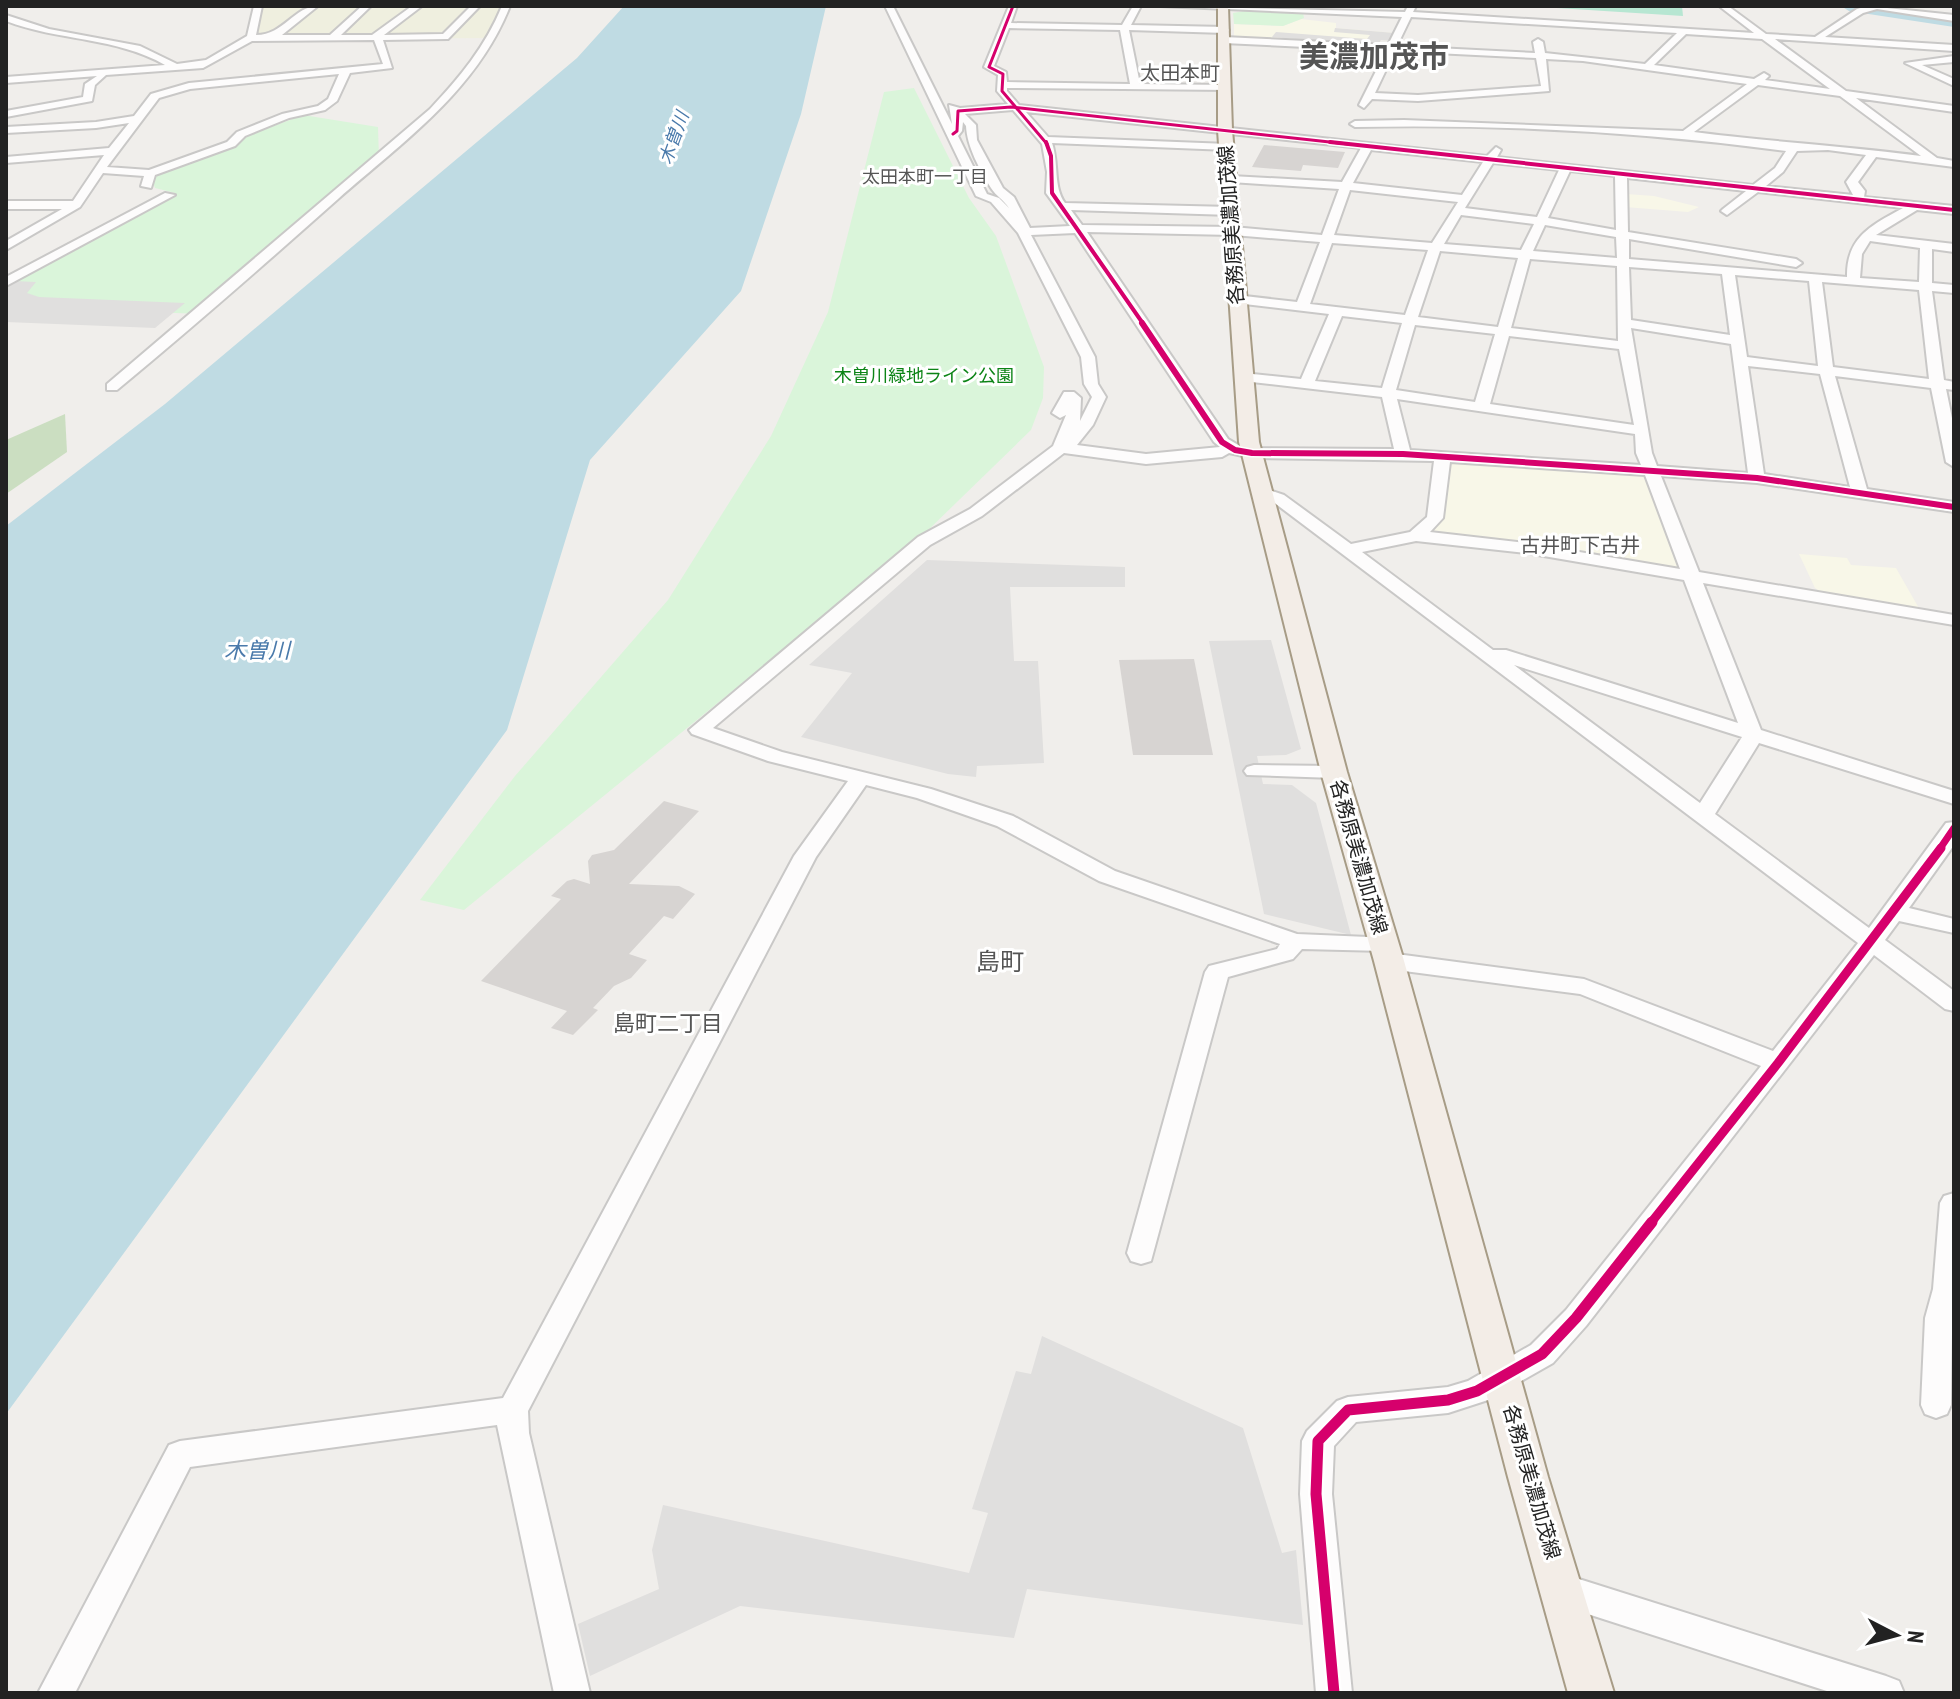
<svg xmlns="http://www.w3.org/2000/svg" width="1960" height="1699" font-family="'PT Sans Narrow','Noto Sans JP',sans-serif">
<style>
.education{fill:#f8f7e8}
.farmland{fill:#efefdf}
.forest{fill:#cbdec1}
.park{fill:#daf5da}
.pitch{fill:#b7e6d2}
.parking{fill:#e0dfde}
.water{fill:#bfdbe3}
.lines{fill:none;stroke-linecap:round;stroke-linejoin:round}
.river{fill:#bfdbe3;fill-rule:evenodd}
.building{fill:#d7d4d2}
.minor-casing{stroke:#c9c8c7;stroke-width:4}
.major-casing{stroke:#a79c86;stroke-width:4}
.minor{fill:#fdfcfc;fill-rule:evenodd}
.major{fill:#f3ede7;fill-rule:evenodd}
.cycleway-far5-casing{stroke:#fff;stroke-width:5}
.cycleway-far4-casing{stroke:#fff;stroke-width:7}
.cycleway-far3-casing{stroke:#fff;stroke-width:9}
.cycleway-far2-casing{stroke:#fff;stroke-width:11}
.cycleway-far1-casing{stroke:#fff;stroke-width:14}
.cycleway-casing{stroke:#fff;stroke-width:16}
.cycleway-far5{stroke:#d6006c;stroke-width:3}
.cycleway-far4{stroke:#d6006c;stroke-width:4}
.cycleway-far3{stroke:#d6006c;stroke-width:6}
.cycleway-far2{stroke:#d6006c;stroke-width:7}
.cycleway-far1{stroke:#d6006c;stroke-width:9}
.cycleway{stroke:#d6006c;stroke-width:11}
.labels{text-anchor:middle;stroke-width:6;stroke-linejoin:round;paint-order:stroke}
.far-water-label{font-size:18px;font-style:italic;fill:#4a7aab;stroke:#fff}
.far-neighbourhood-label{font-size:18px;fill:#555;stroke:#fff}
.far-park-label{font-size:18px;fill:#0c8416;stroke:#fff}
.far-quarter-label{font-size:20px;fill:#555;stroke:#fff}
.street-label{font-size:20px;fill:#222;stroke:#fff}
.water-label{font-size:22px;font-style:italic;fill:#4a7aab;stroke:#fff}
.neighbourhood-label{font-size:22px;fill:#555;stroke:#fff}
.quarter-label{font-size:24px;fill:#555;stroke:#fff}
.far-town-label{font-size:30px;font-weight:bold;fill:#555;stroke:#fff}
</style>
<rect width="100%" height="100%" fill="#f0eeeb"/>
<!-- education -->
<g class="education">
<polygon points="1301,19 1336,23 1336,28 1395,33 1391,41 1381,40 1378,46 1273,37 1271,40 1234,39 1234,24 1283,26"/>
<polygon points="1626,194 1654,196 1699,207 1688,212 1625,207"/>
<polygon points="1452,462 1647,476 1683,569 1430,534 1446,465"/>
<polygon points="1799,554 1847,558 1851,565 1896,568 1920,610 1823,593 1815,588"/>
</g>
<!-- farmland -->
<polygon class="farmland" points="258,6 505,6 494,38 336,39 273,38 254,35"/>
<!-- forest -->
<polygon class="forest" points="65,414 67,452 6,494 6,440"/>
<!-- park -->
<g class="park">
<polygon points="1244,11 1303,13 1304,18 1283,26 1234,24 1233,13"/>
<polygon points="914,88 969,198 996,236 1044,367 1043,398 1031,430 921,537 464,910 420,900 515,776 668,600 771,436 828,312 884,92"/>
<polygon points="303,115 378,127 379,158 203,314 6,307 6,282 175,193 155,188 150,173"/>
</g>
<!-- pitch -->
<polygon class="pitch" points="1682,6 1683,16 1541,7 1541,6"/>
<!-- parking -->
<g class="parking">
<polygon points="1335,28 1395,33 1391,41 1381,40 1378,46 1272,37 1276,32 1367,39 1370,35 1334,32"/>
<polygon points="13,281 36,282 27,293 39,297 185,303 155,328 6,322 6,286"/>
<polygon points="927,560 1125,567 1125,587 1010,587 1014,661 1038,661 1044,763 977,766 976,777 948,774 801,737 852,673 809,665"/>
<polygon points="1271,640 1301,749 1286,755 1257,756 1263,784 1292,785 1316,803 1351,935 1264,914 1209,641"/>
<polygon points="1042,1336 1243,1428 1282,1553 1296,1550 1303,1625 1027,1589 1014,1638 740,1606 590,1676 578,1624 659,1589 652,1550 663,1505 969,1573 988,1513 972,1509 1016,1371 1031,1374"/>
</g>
<!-- water -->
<polygon class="water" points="624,6 826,6 801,114 741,291 590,460 507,730 6,1414 6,526 165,404 577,58"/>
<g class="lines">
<!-- river -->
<polygon class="river" points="1841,6 1880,6 1954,17 1954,27 1849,11"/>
</g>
<!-- building -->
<g class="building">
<polygon points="1264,145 1345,152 1338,168 1303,165 1301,171 1252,167"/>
<polygon points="1194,659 1213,755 1133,755 1119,660"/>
<polygon points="664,801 699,811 629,884 679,886 695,894 673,919 664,916 629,954 647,960 631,978 614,986 593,1008 598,1010 573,1035 551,1028 567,1011 481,981 561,899 551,896 567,881 574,879 590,884 588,861 592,855 614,850"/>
</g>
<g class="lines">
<defs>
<g id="minor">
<path d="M254 6H262L256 35C284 35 294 6 318 6L282 35H330L362 6H371L341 35H372L412 6H422L384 35 443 34 471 6H480L448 39 383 40 392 68 350 73 337 101 325 110 289 118 245 136 235 146 155 175 151 188 141 186 144 176 103 173 80 207 6 250V241L62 209H6V201H73L104 155 6 163V157L109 148 129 123 96 128 6 133V127L96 122 134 116 151 94 189 83 383 64 374 40 252 41 203 68 106 75 95 85 92 101 6 117V111L83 97 85 84 97 76 6 83V77L165 65C117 37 58 41 6 21V15L49 29 140 46 177 64 206 60 247 36ZM339 74 328 99 318 106 282 114 237 132 227 142 149 170 107 167 159 98 190 89Z"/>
<path d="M502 6H510C477 90 404 141 338 199 265 264 192 328 117 390H107V384L430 109C460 77 485 47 502 6Z"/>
<path d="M885 6H893L952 124 949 105 960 108 1008 104 997 91 998 75 984 67 1009 6H1017L1011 23 1122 25 1133 6H1141L1131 25 1225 27 1229 30 1225 33 1129 30 1140 84 1227 85 1230 90 1007 88V91L1019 105 1487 156 1496 147 1501 150 1497 157 1753 185 1775 168 1786 151C1644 132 1498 124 1355 127L1350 124 1355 121 1404 120 1683 131 1747 84 1583 61 1546 59 1549 91 1418 101 1372 99 1364 108 1359 105 1386 51 1224 43 1219 40 1224 37 1388 45 1402 17 1160 6 1405 12 1408 6H1416L1413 12 1754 33 1719 6H1728L1766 34 1815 37 1857 9 1868 6 1954 15V21L1877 9 1863 13 1825 37 1954 45V51L1775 39 1846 91 1954 106V112L1856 98 1937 158 1954 161V167L1876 157 1858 182 1865 191 1864 197 1954 206V214L1917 210 1876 235 1954 244V252L1932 249V283L1954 285V293L1932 291 1944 380 1954 382V390L1946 389 1954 428V467L1946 462 1931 388 1835 376 1867 489 1954 502V512L1757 483 1661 476 1699 572 1954 615V625L1703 583 1761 730 1954 791V804L1759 743 1715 814 1869 928 1946 823 1954 822V845L1909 908 1954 919V933L1899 921 1885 940 1954 991V1011L1945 1009 1874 955 1586 1326 1553 1363 1488 1400 1448 1413 1356 1422 1334 1446 1332 1494 1352 1693H1316L1300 1494 1302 1441 1307 1431 1337 1401 1348 1397 1448 1387 1468 1381 1531 1345 1566 1310 1761 1066 1580 994 1389 969 1381 966 1377 961 1381 956 1389 953 1584 979 1773 1051 1858 943 1272 501 1255 493 1263 488 1284 495 1351 544 1410 532 1427 517 1434 461 1252 458 1229 453 1222 457 1146 464 1064 453 982 516 930 545 713 728 782 752 931 789 1013 816 1115 871 1297 934 1392 938 1396 943 1392 948 1384 951 1302 949 1293 959 1228 977 1151 1261 1141 1264 1131 1261 1127 1253 1205 972 1209 966 1277 949 1280 944 1099 881 997 826 917 798 866 785 816 857 528 1411 529 1433 590 1693H554L497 1425 190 1467 75 1693H38L169 1445 180 1441 503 1398 794 856 848 781 768 761 692 734 689 730 918 537 970 509 1053 446 1066 415 1060 418 1052 413 1064 392H1074L1081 398 1080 421 1092 397 1084 384 1081 357 1018 233 991 202 976 196ZM1411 17 1428 18 1677 33 1645 64 1545 53 1543 42 1538 39 1533 42 1535 53 1397 46ZM1009 28 1120 30 1130 84 1007 82 1006 72 994 66ZM1686 34 1762 39 1830 89 1765 80 1769 76 1764 73 1754 79 1654 65ZM1395 51 1536 58 1541 86 1418 95 1375 93ZM1758 85 1840 96 1921 156C1846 146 1771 142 1694 132ZM1013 110 1042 144 1047 172 1046 193 1070 226 1030 228 1014 197 1003 188 977 140 976 125 965 114ZM1026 112 1361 148 1342 182 1231 176 1225 179 1231 182 1339 189 1322 235 1233 227 1082 225 1071 210 1231 215 1237 211 1231 207 1065 203C1053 187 1059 163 1052 143L1228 150 1233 147 1228 144 1048 137ZM963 122 966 126C967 147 980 170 991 188 996 196 1004 200 1009 208L999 198 987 194 958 136 962 131ZM1371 150 1483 162 1462 195 1353 183ZM1828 150 1866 155 1846 182 1853 195 1766 186 1783 172 1797 151ZM1493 163 1559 170 1537 217 1465 208ZM1570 171 1615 176 1616 230 1548 218ZM1627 178 1746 191 1723 209 1721 211 1727 215 1758 192 1903 208C1872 225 1846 237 1847 277L1629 259V239L1796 267 1802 263 1796 259 1628 232ZM1350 190 1458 202 1432 243 1334 235ZM1461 215 1534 224 1521 250 1444 244ZM1545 225 1616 237 1617 258 1533 251ZM1087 232 1233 235 1320 242 1297 302 1236 295 1229 299 1236 303 1329 314 1301 379 1243 373 1236 377 1243 381 1382 397 1394 449 1252 448 1240 446 1228 439ZM1075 233 1214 442 1220 447 1146 454 1077 445 1093 425 1106 397 1098 384 1095 357 1031 235ZM1870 241 1920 248 1919 282 1860 278 1862 254ZM1332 243 1428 250 1405 315 1310 304ZM1440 251 1518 258 1498 327 1418 317ZM1530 259 1617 266 1618 341 1511 328ZM1629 267 1722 274 1730 335 1631 320ZM1735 275 1809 281 1818 366 1747 357ZM1822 282 1919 290 1929 379 1833 367ZM1342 316 1402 323 1382 388 1315 381ZM1415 325 1495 334 1475 402 1396 390ZM1631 328 1731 344 1748 473 1657 466 1652 453ZM1509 336 1619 349 1634 425 1490 404ZM1748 366 1820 374 1850 487 1764 474ZM1397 399 1635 434 1636 453 1641 465 1410 450ZM1450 462 1645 475 1680 569 1526 543 1430 532 1443 518ZM1416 541 1526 553 1684 580 1738 723 1506 650H1493L1362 552ZM1514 665 1742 737 1700 803Z"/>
<polygon points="1954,56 1954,62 1922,65 1954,79 1954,86 1905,63"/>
<polygon points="165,193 175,195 6,286 6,277"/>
<polygon points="1254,765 1334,766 1344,772 1334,778 1247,775 1244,771 1247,767"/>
<polygon points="1954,1193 1951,1405 1947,1414 1936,1418 1925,1414 1921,1405 1925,1318 1933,1289 1940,1203 1944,1196"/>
<polygon points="1563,1574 1886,1676 1899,1681 1904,1693 1833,1693 1563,1606 1551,1601 1546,1590 1551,1579"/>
</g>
<polygon id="major" points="1218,6 1228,6 1232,130 1259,442 1347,772 1404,961 1548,1477 1614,1693 1568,1693 1508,1477 1374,961 1321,772 1239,442 1218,130"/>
</defs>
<!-- minor casing -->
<use href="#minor" class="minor-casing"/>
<!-- major casing -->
<use href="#major" class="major-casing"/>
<!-- minor -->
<use href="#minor" class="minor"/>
<!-- major -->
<use href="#major" class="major"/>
<defs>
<g id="cycleway-far5">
<polyline points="1013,6 989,67 1003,74 1002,91 1047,144"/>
<polyline points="953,134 957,131 958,111 1011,107 1348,144"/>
</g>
<g id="cycleway-far4">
<polyline points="1046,142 1051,156 1052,193 1144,325"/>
<polyline points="1330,142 1954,210"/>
</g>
<polyline id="cycleway-far3" points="1142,323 1222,442 1235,450 1252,453 1403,454 1757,478 1954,507"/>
<polyline id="cycleway-far2" points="1939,850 1954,828"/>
<polyline id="cycleway-far1" points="1650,1224 1778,1063 1941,848"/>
<polyline id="cycleway" points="1334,1693 1316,1494 1318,1441 1348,1410 1448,1400 1477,1391 1542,1354 1576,1318 1652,1222"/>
</defs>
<!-- cycleway-far5 casing -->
<use href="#cycleway-far5" class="cycleway-far5-casing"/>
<!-- cycleway-far4 casing -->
<use href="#cycleway-far4" class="cycleway-far4-casing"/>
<!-- cycleway-far3 casing -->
<use href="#cycleway-far3" class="cycleway-far3-casing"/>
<!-- cycleway-far2 casing -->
<use href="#cycleway-far2" class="cycleway-far2-casing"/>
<!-- cycleway-far1 casing -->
<use href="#cycleway-far1" class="cycleway-far1-casing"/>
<!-- cycleway casing -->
<use href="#cycleway" class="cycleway-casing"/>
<!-- cycleway-far5 -->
<use href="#cycleway-far5" class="cycleway-far5"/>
<!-- cycleway-far4 -->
<use href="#cycleway-far4" class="cycleway-far4"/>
<!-- cycleway-far3 -->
<use href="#cycleway-far3" class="cycleway-far3"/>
<!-- cycleway-far2 -->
<use href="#cycleway-far2" class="cycleway-far2"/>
<!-- cycleway-far1 -->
<use href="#cycleway-far1" class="cycleway-far1"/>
<!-- cycleway -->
<use href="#cycleway" class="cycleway"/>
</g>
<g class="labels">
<!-- far-water labels -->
<g class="far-water-label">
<text transform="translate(674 138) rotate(-70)" y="6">木曽川</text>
</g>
<!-- far-neighbourhood labels -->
<g class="far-neighbourhood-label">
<text x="925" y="183">太田本町一丁目</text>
</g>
<!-- far-park labels -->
<g class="far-park-label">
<text x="924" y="382">木曽川緑地ライン公園</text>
</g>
<!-- far-quarter labels -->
<g class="far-quarter-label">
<text x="1180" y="80">太田本町</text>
<text x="1580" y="552">古井町下古井</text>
</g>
<!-- street labels -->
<g class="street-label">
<text transform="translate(1231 225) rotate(-94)" y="7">各務原美濃加茂線</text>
<text transform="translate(1359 857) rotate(74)" y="7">各務原美濃加茂線</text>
<text transform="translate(1532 1482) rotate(74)" y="7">各務原美濃加茂線</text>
</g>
<!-- water labels -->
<g class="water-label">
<text x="257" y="658">木曽川</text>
</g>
<!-- neighbourhood labels -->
<g class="neighbourhood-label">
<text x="668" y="1031">島町二丁目</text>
</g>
<!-- quarter labels -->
<g class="quarter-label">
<text x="1000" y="970">島町</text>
</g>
<!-- far-town labels -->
<g class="far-town-label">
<text x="1374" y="67">美濃加茂市</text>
</g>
</g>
<!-- border -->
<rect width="1960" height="1699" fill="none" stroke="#222222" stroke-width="16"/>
<!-- north arrow -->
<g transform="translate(1896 1635) rotate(96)" stroke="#ffffff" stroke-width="6" paint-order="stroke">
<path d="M0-6L14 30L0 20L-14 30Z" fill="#222222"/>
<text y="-12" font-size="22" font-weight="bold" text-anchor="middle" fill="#222222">N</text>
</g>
</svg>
